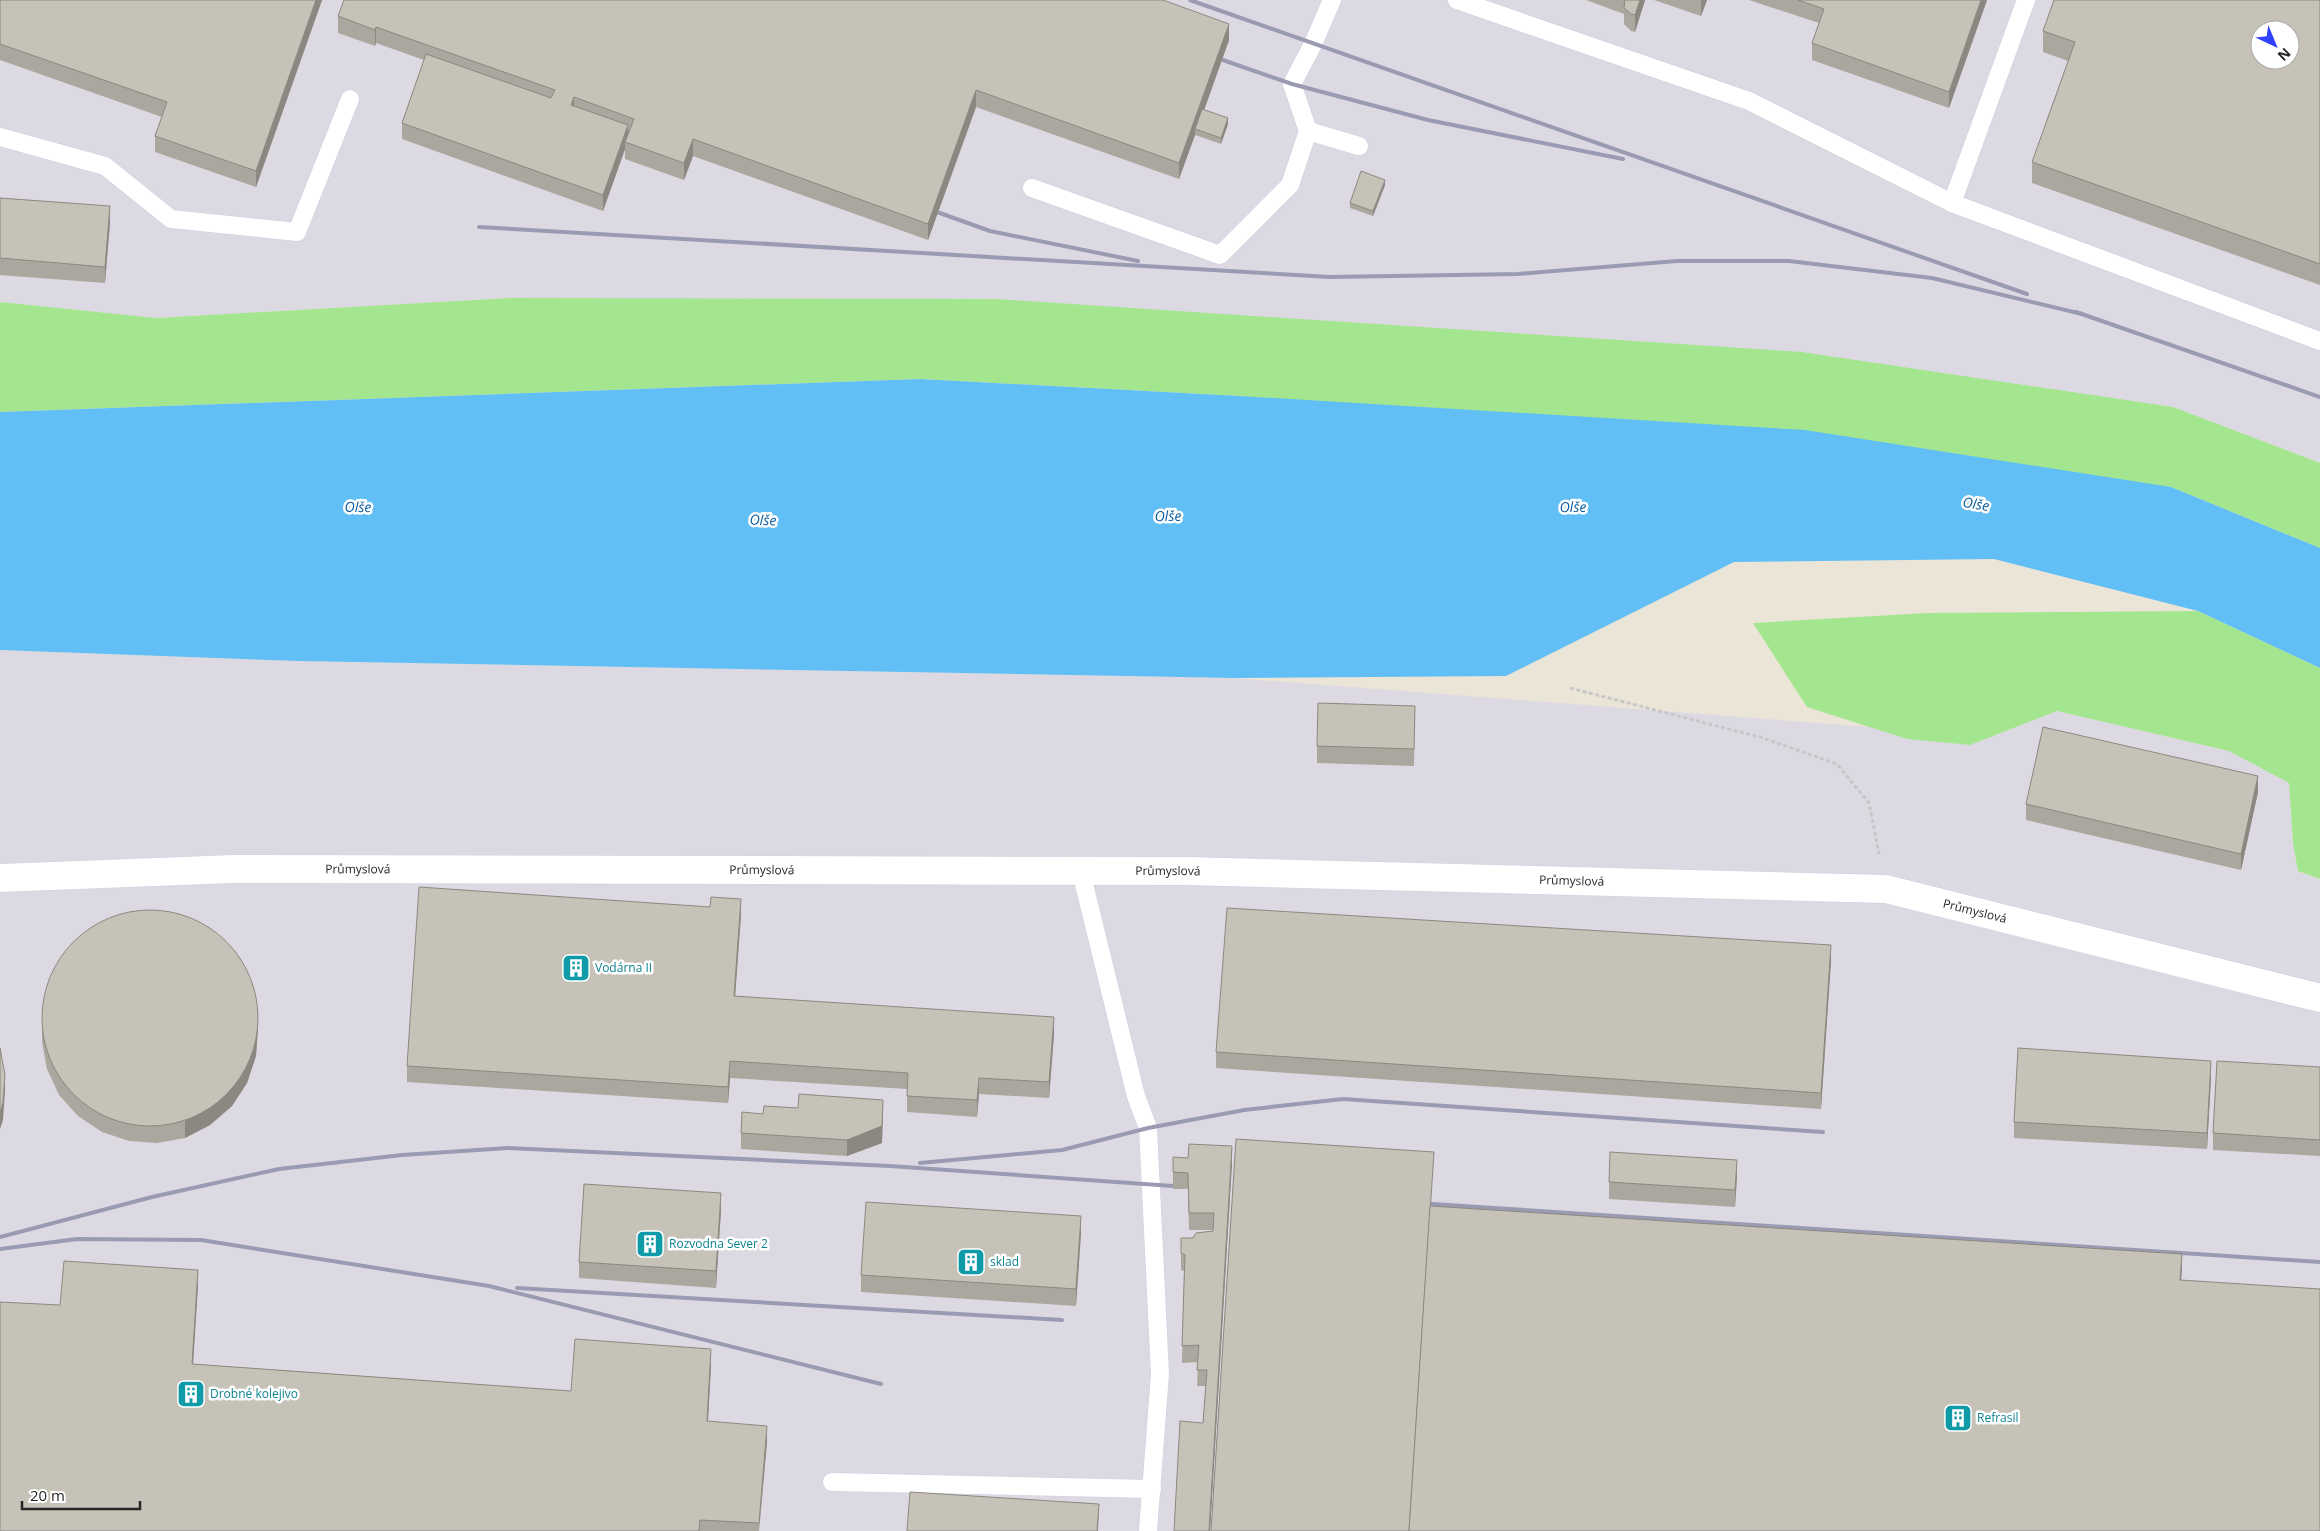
<svg xmlns="http://www.w3.org/2000/svg" width="2320" height="1531" font-family="'Open Sans',sans-serif">
<style>
.industrial{fill:#ddd9e3;fill-rule:evenodd}
.green{fill:#a4e690}
.water{fill:#62bff5}
.lines{fill:none;stroke-linecap:round;stroke-linejoin:round}
.service-casing{stroke:#cdcfe2;stroke-width:19}
.minor-casing{stroke:#cdcfe2;stroke-width:29}
.path{stroke:#c7c7c7;stroke-width:3;stroke-dasharray:4 2.5;stroke-linecap:butt}
.service{stroke:#fff;stroke-width:18}
.minor{stroke:#fff;stroke-width:28}
.rail{stroke:#9a9bb3;stroke-width:4}
.wall{fill:#aaa79e}
.shaded-wall{fill:#8b8881}
.building{fill:#c6c2b8;stroke:#8b8881;fill-rule:evenodd}
.labels{text-anchor:middle;stroke-width:5;stroke-linejoin:round;paint-order:stroke}
.street-label{font-size:12px;fill:#272727;stroke:#fff}
.culture-label{font-size:12px;fill:#0d838f;stroke:#fff;text-anchor:start}
.water-label{font-size:14px;font-style:italic;fill:#05599e;stroke:#fff}
</style>
<rect width="100%" height="100%" fill="#ebe5d8"/>
<!-- industrial -->
<g class="industrial">
<path d="M0 0H2320V463L2173 407 511 298 156 318 0 302ZM2260 30H2290V60H2260Z"/>
<polygon points="0,650 298,661 1234,678 1870,727 1907,739 1970,745 2057,711 2229,751 2289,783 2293,843 2298,871 2320,879 2320,1531 0,1531"/>
</g>
<!-- green -->
<g class="green">
<polygon points="511,298 996,299 1802,352 2173,407 2320,463 2320,548 2171,487 1240,396 920,379 0,412 0,302 156,318"/>
<polygon points="2198,611 2320,668 2320,879 2298,871 2293,843 2289,783 2229,751 2057,711 1970,745 1907,739 1807,707 1753,623 1928,613"/>
</g>
<!-- water -->
<polygon class="water" points="920,379 1240,396 1805,430 2171,487 2320,548 2320,668 2198,611 1994,559 1734,562 1506,676 1234,678 298,661 0,650 0,412"/>
<g class="lines">
<defs>
<g id="service">
<polyline points="1457,0 1749,101 1952,203 2320,341"/>
<polyline points="1308,131 1359,146"/>
<polyline points="0,137 105,166 171,219 297,232 350,99"/>
<polyline points="1032,188 1220,255 1290,185 1308,131 1292,84 1313,44 1332,0"/>
<polyline points="1952,203 2026,0"/>
<polyline points="1081,872 1136,1096 1148,1128 1160,1374 1148,1531"/>
<polyline points="832,1482 1152,1489"/>
</g>
<g id="minor">
<path id="s1" d="M0 878 233 869 1187 871 1886 889 2320 998"/>
</g>
</defs>
<!-- service casing -->
<use href="#service" class="service-casing"/>
<!-- minor casing -->
<use href="#minor" class="minor-casing"/>
<!-- path -->
<polyline class="path" points="1570,688 1760,737 1837,764 1869,803 1879,854"/>
<!-- service -->
<use href="#service" class="service"/>
<!-- minor -->
<use href="#minor" class="minor"/>
<!-- rail -->
<g class="rail">
<polyline points="1190,0 2027,294"/>
<polyline points="1220,59 1292,84 1428,120 1623,159"/>
<polyline points="937,212 990,231 1138,261"/>
<polyline points="479,227 1330,277 1518,274 1677,261 1789,261 1932,278 2082,314"/>
<polyline points="2076,312 2320,397"/>
<polyline points="920,1163 1062,1150 1148,1128 1244,1110 1343,1099 1823,1132"/>
<polyline points="1417,1203 2320,1262"/>
<polyline points="0,1237 152,1197 279,1169 402,1155 508,1148 890,1166 1187,1187"/>
<polyline points="0,1249 77,1239 201,1240 489,1286 881,1384"/>
<polyline points="517,1288 1062,1320"/>
</g>
</g>
<!-- wall -->
<g class="wall">
<polygon points="0,0 322,0 256,187 155,152 155,136 162,117 0,60"/>
<polygon points="1586,0 1645,0 1635,32 1631,31 1624,24 1624,14"/>
<polygon points="1654,0 1707,0 1701,16"/>
<polygon points="1749,0 1987,0 1949,108 1812,60 1812,43 1819,23"/>
<polygon points="2320,0 2320,285 2032,183 2032,162 2068,61 2043,52 2043,31"/>
<polygon points="338,16 1229,40 1204,110 1228,124 1221,144 1195,135 1179,179 976,107 928,240 693,156 684,180 625,159 625,149 603,211 402,139 402,123 424,60 376,43 375,46 338,33"/>
<polygon points="1385,185 1373,216 1350,208 1350,203"/>
<polygon points="0,198 110,223 105,283 0,275"/>
<polygon points="1415,706 1414,766 1317,763 1317,746"/>
<polygon points="2258,792 2241,870 2026,820 2026,804"/>
<polygon points="710,907 741,915 735,996 1054,1034 1049,1098 979,1094 977,1117 907,1112 907,1089 730,1078 728,1103 407,1082 407,1066"/>
<polygon points="1831,961 1821,1109 1216,1068 1216,1052"/>
<polygon points="42,1025 258,1028 256,1056 247,1083 232,1106 210,1125 185,1138 157,1143 129,1141 102,1132 78,1116 59,1095 47,1069 42,1042"/>
<polygon points="2320,1067 2320,1156 2213,1150 2213,1133"/>
<polygon points="2211,1078 2207,1149 2014,1138 2014,1122"/>
<polygon points="798,1108 883,1117 882,1143 847,1156 741,1149 741,1133 763,1114"/>
<polygon points="1173,1157 1232,1163 1210,1531 1174,1531 1203,1423 1206,1386 1197,1386 1198,1362 1182,1363 1184,1271 1181,1270 1181,1238 1193,1238 1213,1231 1213,1230 1189,1230 1188,1189 1173,1189"/>
<polygon points="1737,1176 1735,1207 1609,1199 1609,1182"/>
<polygon points="721,1210 716,1288 579,1278 579,1262"/>
<polygon points="1081,1233 1076,1306 861,1292 861,1275"/>
<polygon points="198,1286 193,1364 571,1391 711,1365 708,1421 767,1442 759,1531 0,1531 60,1305"/>
</g>
<!-- shaded-wall -->
<g class="shaded-wall">
<polygon points="316,0 322,0 256,187 256,171"/>
<polygon points="1640,0 1645,0 1635,32 1635,15"/>
<polygon points="1701,0 1707,0 1701,16"/>
<polygon points="1981,0 1987,0 1949,108 1949,92"/>
<polygon points="1229,24 1229,40 1197,130 1195,129 1195,135 1179,179 1179,163"/>
<polygon points="376,27 376,43 375,46 375,30"/>
<polygon points="976,90 976,107 928,240 928,224"/>
<polygon points="574,97 574,113 571,105"/>
<polygon points="1228,118 1228,124 1221,144 1221,138"/>
<polygon points="628,125 628,141 625,142 625,149 603,211 603,195"/>
<polygon points="693,139 693,156 684,180 684,163"/>
<polygon points="1385,180 1385,185 1373,216 1373,211"/>
<polygon points="110,206 110,223 105,283 105,267"/>
<polygon points="2258,776 2258,792 2241,870 2241,854"/>
<polygon points="741,899 741,915 734,1012 734,996"/>
<polygon points="1831,945 1831,961 1821,1109 1821,1093"/>
<polygon points="258,1011 258,1028 256,1056 247,1083 232,1106 210,1125 185,1138 185,1121"/>
<polygon points="1054,1017 1054,1034 1049,1098 1049,1082"/>
<polygon points="730,1061 730,1078 728,1103 728,1087"/>
<polygon points="2211,1061 2211,1078 2207,1149 2207,1133"/>
<polygon points="5,1075 5,1091 3,1120 0,1129 0,1113"/>
<polygon points="979,1078 979,1094 977,1117 977,1100"/>
<polygon points="883,1100 882,1143 847,1156 847,1140"/>
<polygon points="1232,1146 1232,1163 1210,1531 1209,1531"/>
<polygon points="1737,1160 1737,1176 1735,1207 1735,1190"/>
<polygon points="721,1193 721,1210 716,1288 716,1271"/>
<polygon points="1081,1216 1081,1233 1076,1306 1076,1289"/>
<polygon points="2182,1254 2182,1270 2180,1297 2180,1280"/>
<polygon points="198,1270 198,1286 192,1380 192,1364"/>
<polygon points="711,1349 711,1365 707,1438 707,1421"/>
<polygon points="767,1426 767,1442 759,1531"/>
<polygon points="1099,1504 1098,1531 1097,1531"/>
</g>
<!-- building -->
<g class="building">
<polygon points="0,0 316,0 256,171 155,136 167,102 0,44"/>
<polygon points="344,0 1163,0 1229,24 1179,163 976,90 928,224 693,139 684,163 625,142 634,119 574,97 571,105 628,125 603,195 402,123 426,54 551,98 555,90 376,27 375,30 338,16"/>
<polygon points="1625,0 1640,0 1635,15 1631,14 1624,8"/>
<polygon points="1798,0 1981,0 1949,92 1812,43 1824,9"/>
<path d="M2054 0H2320V264L2032 162 2075 42 2043 31ZM2260 30H2290V60H2260Z"/>
<polygon points="1202,109 1228,118 1221,138 1195,129"/>
<polygon points="1361,171 1385,180 1373,211 1350,203"/>
<polygon points="0,198 110,206 105,267 0,258"/>
<polygon points="1318,703 1415,706 1414,749 1317,746"/>
<polygon points="2043,727 2258,776 2241,854 2026,804"/>
<polygon points="419,887 710,907 711,897 741,899 734,996 1054,1017 1049,1082 979,1078 977,1100 907,1096 908,1073 730,1061 728,1087 407,1066"/>
<polygon points="1227,908 1831,945 1821,1093 1216,1052"/>
<circle cx="150" cy="1018" r="108"/>
<polygon points="0,1048 5,1075 3,1103 0,1113"/>
<polygon points="2018,1048 2211,1061 2207,1133 2014,1122"/>
<polygon points="2217,1061 2320,1067 2320,1140 2213,1133"/>
<polygon points="799,1094 883,1100 882,1126 847,1140 741,1133 742,1112 763,1114 764,1106 798,1108"/>
<polygon points="1236,1139 1434,1152 1409,1531 1211,1531"/>
<polygon points="1189,1144 1232,1146 1209,1531 1174,1531 1180,1421 1203,1423 1207,1370 1197,1370 1199,1345 1182,1346 1185,1255 1181,1253 1181,1238 1193,1238 1196,1233 1213,1231 1214,1213 1189,1213 1188,1173 1173,1172 1173,1157 1188,1158"/>
<polygon points="1610,1152 1737,1160 1735,1190 1609,1182"/>
<polygon points="584,1184 721,1193 716,1271 579,1262"/>
<polygon points="866,1202 1081,1216 1076,1289 861,1275"/>
<polygon points="1430,1206 2182,1254 2180,1280 2320,1289 2320,1531 1409,1531"/>
<polygon points="64,1261 198,1270 192,1364 571,1391 575,1339 711,1349 707,1421 767,1426 759,1523 700,1520 699,1531 0,1531 0,1302 60,1305"/>
<polygon points="910,1492 1099,1504 1097,1531 907,1531"/>
</g>
<!-- icons -->
<defs>
<symbol id="building-square" viewBox="-11 -11 22 22"><rect x="-9" y="-9" width="18" height="18" rx="4" fill="#0f9aa8" stroke="#fff"/><path d="M-4-6H4V6H1V3H-1V6H-4ZM-2.5-4.3h1.7v1.8h-1.7ZM.8-4.3h1.7v1.8H.8ZM-2.5-1h1.7V.8h-1.7ZM.8-1h1.7V.8H.8Z" fill="#fff"/></symbol>
</defs>
<g fill-rule="evenodd">
<use href="#building-square" x="560" y="952" width="32" height="32"/>
<use href="#building-square" x="634" y="1228" width="32" height="32"/>
<use href="#building-square" x="955" y="1246" width="32" height="32"/>
<use href="#building-square" x="175" y="1378" width="32" height="32"/>
<use href="#building-square" x="1942" y="1402" width="32" height="32"/>
</g>
<g class="labels">
<!-- street labels -->
<g class="street-label">
<text dy="4" stroke="none"><textPath href="#s1" startOffset="358">Průmyslová</textPath></text>
<text dy="4" stroke="none"><textPath href="#s1" startOffset="762">Průmyslová</textPath></text>
<text dy="4" stroke="none"><textPath href="#s1" startOffset="1168">Průmyslová</textPath></text>
<text dy="4" stroke="none"><textPath href="#s1" startOffset="1572">Průmyslová</textPath></text>
<text dy="4" stroke="none"><textPath href="#s1" startOffset="1978">Průmyslová</textPath></text>
</g>
<!-- culture labels -->
<g class="culture-label">
<text x="595" y="972">Vodárna II</text>
<text x="669" y="1248">Rozvodna Sever 2</text>
<text x="990" y="1266">sklad</text>
<text x="210" y="1398">Drobné kolejivo</text>
<text x="1977" y="1422">Refrasil</text>
</g>
<!-- water labels -->
<g class="water-label">
<text transform="translate(1976 504) rotate(9)" y="5">Olše</text>
<text transform="translate(358 507) rotate(1)" y="5">Olše</text>
<text transform="translate(1573 507) rotate(-1)" y="5">Olše</text>
<text transform="translate(1168 516) rotate(-1)" y="5">Olše</text>
<text transform="translate(763 520) rotate(2)" y="5">Olše</text>
</g>
</g>
<!-- north arrow -->
<g transform="translate(2275 45) rotate(136)"><circle r="24" fill="#ffffff" stroke="#a9a9a9"/>
<path d="M0-4L9 19L0 12L-9 19Z" fill="#3142ff"/>
<text y="-8" font-size="14" font-weight="bold" text-anchor="middle" fill="#272727">N</text>
</g>
<!-- scale -->
<path d="M22 1501v8h118v-8" fill="none" stroke="#272727" stroke-width="2.5"/>
<text x="30" y="1501" font-size="15" fill="#272727" stroke="#ffffff" stroke-width="4" paint-order="stroke">20 m</text>
</svg>
